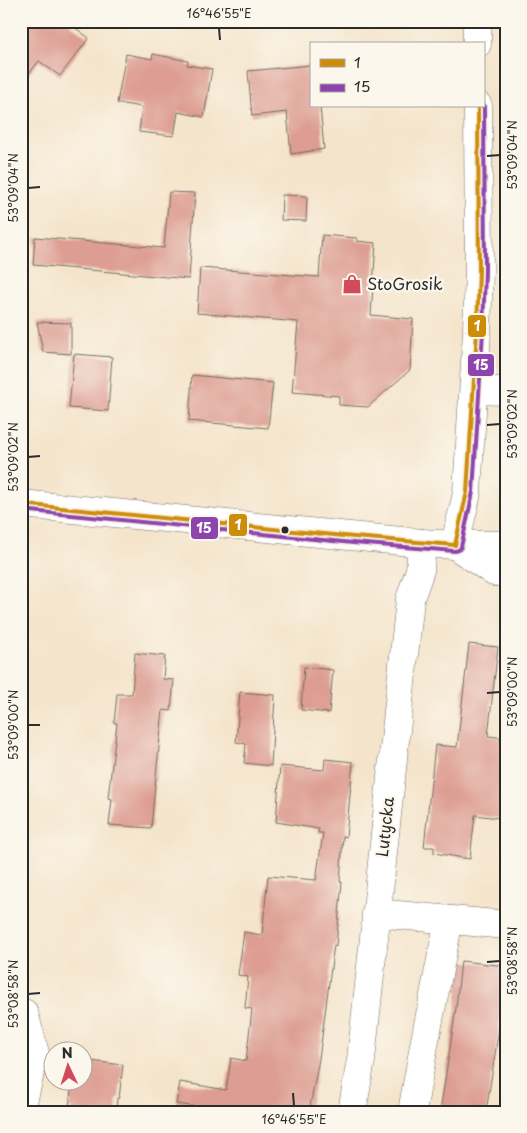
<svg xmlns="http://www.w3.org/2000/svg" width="527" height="1133" font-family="'Playpen Sans',sans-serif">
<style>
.building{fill:#dd9d92}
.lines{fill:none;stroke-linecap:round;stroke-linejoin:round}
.minor-casing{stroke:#716c63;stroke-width:29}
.minor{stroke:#fff;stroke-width:28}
.bus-1-casing{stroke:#fbf7ec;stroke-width:8}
.bus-2-casing{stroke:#fbf7ec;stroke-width:8}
.bus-1{stroke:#ce8d09;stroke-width:4}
.bus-2{stroke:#8e44ad;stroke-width:4}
.ticks{fill:none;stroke:#2b2b2b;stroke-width:2}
.bus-dot{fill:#2b2b2b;stroke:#fbf7ec;stroke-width:2}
.labels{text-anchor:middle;stroke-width:4.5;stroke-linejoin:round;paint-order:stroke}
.poi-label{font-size:16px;fill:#2b2b2b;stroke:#fbf7ec;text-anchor:start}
.street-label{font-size:16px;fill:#2b2b2b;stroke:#fbf7ec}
.line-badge{stroke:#fbf7ec;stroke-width:2}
.badge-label{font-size:14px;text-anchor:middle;font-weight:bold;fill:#fff}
.neatline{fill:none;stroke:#2b2b2b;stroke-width:2}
.ticks-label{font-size:12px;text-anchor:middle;fill:#2b2b2b}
</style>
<rect width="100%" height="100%" fill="#fbf7ec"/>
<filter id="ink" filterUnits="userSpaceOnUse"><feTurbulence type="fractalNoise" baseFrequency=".02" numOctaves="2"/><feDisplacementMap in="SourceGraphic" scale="10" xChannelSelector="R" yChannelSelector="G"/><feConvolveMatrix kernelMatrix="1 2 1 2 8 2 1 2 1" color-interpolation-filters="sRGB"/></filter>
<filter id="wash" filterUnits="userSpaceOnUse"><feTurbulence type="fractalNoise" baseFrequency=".0096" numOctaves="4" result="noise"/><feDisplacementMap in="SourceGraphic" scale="20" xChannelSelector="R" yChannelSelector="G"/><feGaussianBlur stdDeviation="1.12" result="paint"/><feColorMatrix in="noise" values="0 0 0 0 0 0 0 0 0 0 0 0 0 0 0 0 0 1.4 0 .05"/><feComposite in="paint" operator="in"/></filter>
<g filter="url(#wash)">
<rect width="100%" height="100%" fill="#f4e4cb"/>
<g id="blocks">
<!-- building -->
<g class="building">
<polygon points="21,21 66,21 89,38 60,76 39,61 21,84"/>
<polygon points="126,54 152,59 153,54 188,61 187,65 212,69 204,117 178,112 174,136 139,132 142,107 117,103"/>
<polygon points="311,65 311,106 320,106 324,149 291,154 287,112 252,116 248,71"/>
<polygon points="169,192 195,193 189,279 33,265 35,237 164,248"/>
<polygon points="282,195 307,196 306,221 281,220"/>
<polygon points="322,235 357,238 357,241 376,243 371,315 413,319 410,370 368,407 339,405 339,396 292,392 298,322 197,313 200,268 319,277"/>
<polygon points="37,322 71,323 71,354 43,352"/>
<polygon points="74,354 112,357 108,411 69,408"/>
<polygon points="192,375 273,383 268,428 189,421"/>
<polygon points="469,644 498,647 488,736 506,738 506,819 475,815 470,859 434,853 434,847 424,847 435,745 457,747"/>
<polygon points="135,653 165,656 163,679 174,680 171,711 163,710 155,785 151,828 109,825 112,799 108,798 117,723 114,723 117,694 132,694"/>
<polygon points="304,667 333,670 329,713 301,710"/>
<polygon points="240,692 275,695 271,766 244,763 246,744 236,742"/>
<polygon points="325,759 353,762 346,837 343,836 340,882 342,882 336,946 334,945 319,1059 309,1112 214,1112 214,1109 176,1104 180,1082 226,1090 231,1058 246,1061 252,1009 245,1008 248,977 238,975 244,932 262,935 268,876 316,880 323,833 318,833 319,829 276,822 280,766 324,770"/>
<polygon points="461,961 506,966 499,1029 486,1112 440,1112 456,1008"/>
<polygon points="82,1060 123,1065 119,1098 117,1098 116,1112 71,1112 71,1108 69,1108 72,1080 82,1080"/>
</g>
</g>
</g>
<g filter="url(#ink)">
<use href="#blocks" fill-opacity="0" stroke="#716c63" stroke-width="1"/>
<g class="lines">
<defs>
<g id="minor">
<polyline points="477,21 477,44"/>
<polyline points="474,390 506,391"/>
<polyline points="21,504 422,543 455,545 506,545"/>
<path d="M455 545C458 527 464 510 467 492L477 331 479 270 478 106"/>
<polyline points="455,545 494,572 506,573"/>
<polyline points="376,913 506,925"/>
<polyline points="21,1012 24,1013 35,1053 21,1110"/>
<polyline points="352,1112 361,1060 410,599 420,570 422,543"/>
<polyline points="412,1112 425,1040 449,920"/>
</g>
</defs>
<!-- minor casing -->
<use href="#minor" class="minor-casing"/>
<!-- minor -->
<use href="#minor" class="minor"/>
<defs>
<g id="bus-1">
<polyline points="21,504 354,537 455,545"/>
<polyline points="455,545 467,492 477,331 479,270 478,106"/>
</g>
<polyline id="bus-2" points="21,510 353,543 455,551 459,550 461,547 473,492 483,331 485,270 484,106"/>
</defs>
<!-- bus-1 casing -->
<use href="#bus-1" class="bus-1-casing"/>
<!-- bus-2 casing -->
<use href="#bus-2" class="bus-2-casing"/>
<!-- bus-1 -->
<use href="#bus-1" class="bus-1"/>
<!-- bus-2 -->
<use href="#bus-2" class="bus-2"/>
</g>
</g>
<!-- ticks -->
<path class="ticks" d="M219 28 220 40M487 156 500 155M28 188 40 187M487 425 500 424M28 457 40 456M487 693 500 692M28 725H40M487 962 500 961M28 994 40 993M293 1093 294 1106"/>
<!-- icons -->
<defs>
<symbol id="shop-bare" viewBox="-9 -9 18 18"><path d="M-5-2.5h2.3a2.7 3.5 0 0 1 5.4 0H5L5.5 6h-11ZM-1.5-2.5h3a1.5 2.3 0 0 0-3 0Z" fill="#d1495b" stroke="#fbf7ec" stroke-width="2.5" paint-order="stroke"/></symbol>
</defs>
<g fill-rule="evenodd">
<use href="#shop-bare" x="338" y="270" width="28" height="28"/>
</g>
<!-- markers -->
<circle class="bus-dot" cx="285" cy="530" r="4.5"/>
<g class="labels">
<!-- poi labels -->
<g class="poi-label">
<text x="367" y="290">StoGrosik</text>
</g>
<!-- street labels -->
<g class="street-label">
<text transform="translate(385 827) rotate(-84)" y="6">Lutycka</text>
</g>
</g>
<g class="line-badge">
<rect x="467" y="314" width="20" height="24" rx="5" fill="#ce8d09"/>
<rect x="467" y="353" width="28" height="24" rx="5" fill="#8e44ad"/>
<rect x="228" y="513" width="20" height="24" rx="5" fill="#ce8d09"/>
<rect x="190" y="516" width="29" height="24" rx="5" fill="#8e44ad"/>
</g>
<g class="badge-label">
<text x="477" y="331">1</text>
<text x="481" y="370">15</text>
<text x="238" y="530">1</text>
<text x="204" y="533">15</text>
</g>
<!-- margin -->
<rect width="527" height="1133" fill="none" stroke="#fbf7ec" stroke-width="55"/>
<!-- legend -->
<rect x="310" y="42" width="175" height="65" fill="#fbf7ec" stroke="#a8a59f"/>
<rect x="320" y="59" width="25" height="8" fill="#ce8d09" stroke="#a8a59f"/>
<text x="354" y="68" font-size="15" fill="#2b2b2b">1</text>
<rect x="320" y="84" width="25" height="8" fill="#8e44ad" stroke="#a8a59f"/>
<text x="354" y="92" font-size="15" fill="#2b2b2b">15</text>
<!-- north arrow -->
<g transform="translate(68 1066) rotate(356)"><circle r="24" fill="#fbf7ec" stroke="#a8a59f"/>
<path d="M0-4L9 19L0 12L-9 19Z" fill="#d1495b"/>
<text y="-8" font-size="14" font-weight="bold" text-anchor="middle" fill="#2b2b2b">N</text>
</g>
<rect x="28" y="28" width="472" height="1078" class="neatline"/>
<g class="ticks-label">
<text x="219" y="18">16°46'55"E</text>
<text transform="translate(513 155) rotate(-90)" y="4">53°09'04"N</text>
<text transform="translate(14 188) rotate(-90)" y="4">53°09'04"N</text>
<text transform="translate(513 424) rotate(-90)" y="4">53°09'02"N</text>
<text transform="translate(14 457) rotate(-90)" y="4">53°09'02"N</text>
<text transform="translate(513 692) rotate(-90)" y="4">53°09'00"N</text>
<text transform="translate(14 725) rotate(-90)" y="4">53°09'00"N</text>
<text transform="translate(513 961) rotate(-90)" y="4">53°08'58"N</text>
<text transform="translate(14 994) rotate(-90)" y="4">53°08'58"N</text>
<text x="294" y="1124">16°46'55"E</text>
</g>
</svg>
